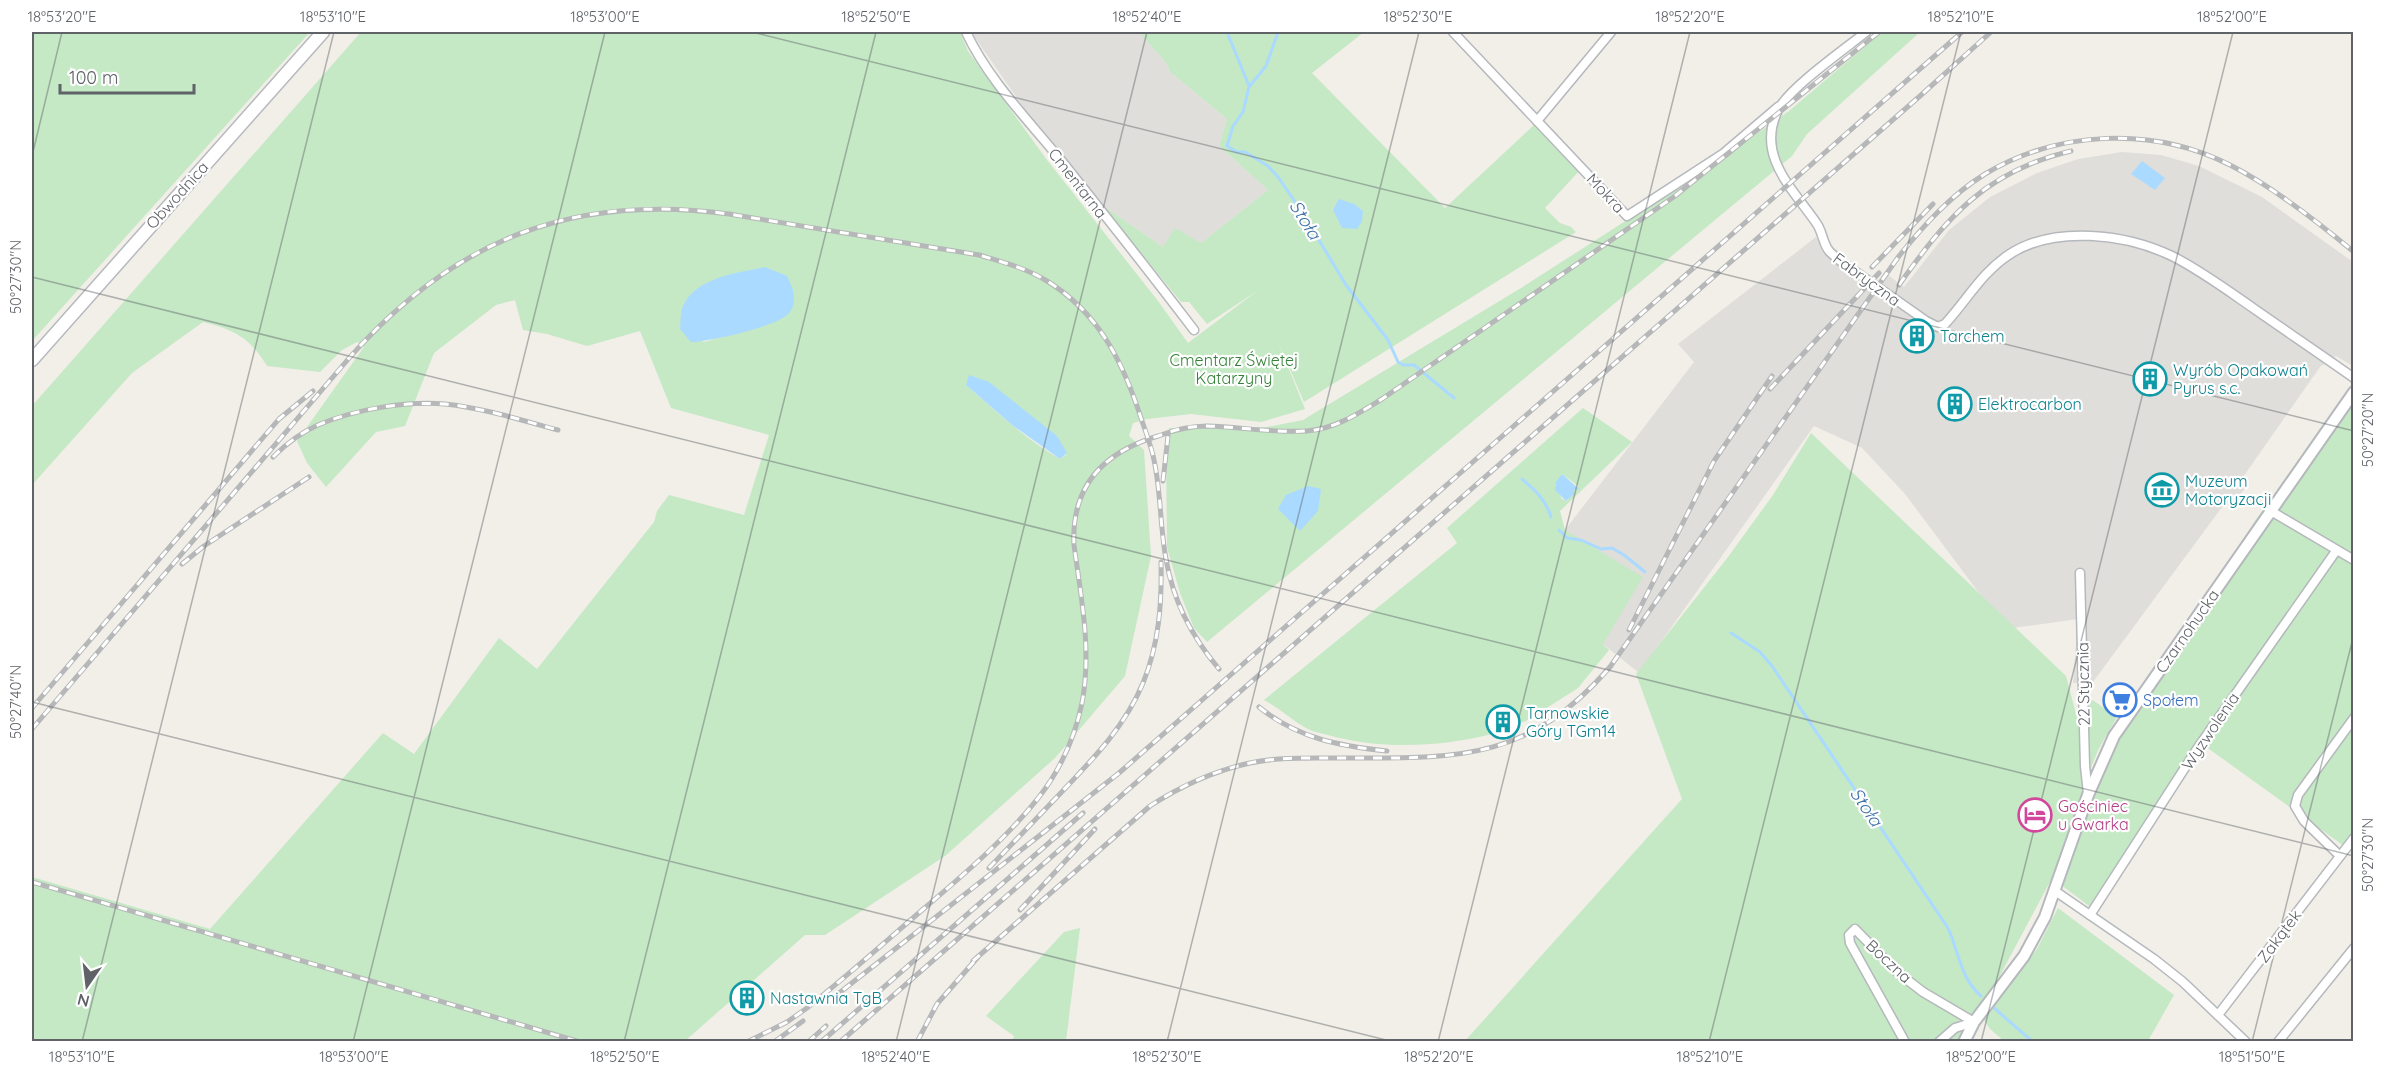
<svg xmlns="http://www.w3.org/2000/svg" width="2385" height="1073" font-family="Quicksand,sans-serif">
<style>
.industrial{fill:#e0deda}
.green{fill:#c5e8c5;fill-rule:evenodd}
.water{fill:#aadaff}
.lines{fill:none;stroke-linecap:round;stroke-linejoin:round}
.stream{stroke:#aadaff;stroke-width:3}
.minor-casing{stroke:#b5b8bc;stroke-width:11}
.tertiary-casing{stroke:#b5b8bc;stroke-width:14}
.secondary-casing{stroke:#b6babf;stroke-width:15}
.minor{stroke:#fff;stroke-width:8}
.tertiary{stroke:#fff;stroke-width:10}
.secondary{stroke:#fff;stroke-width:12}
.rail-casing{stroke:#b6b7b8;stroke-width:5}
.rail{stroke:#fff;stroke-width:3;stroke-dasharray:9;stroke-linecap:butt}
.ticks{fill:none;stroke:#5f6368;stroke-width:1.5;stroke-opacity:0.45}
.labels{text-anchor:middle;stroke-width:4.5;stroke-linejoin:round;paint-order:stroke}
.street-label{font-size:16px;fill:#5f6368;stroke:#fff}
.culture-label{font-size:16px;fill:#0d838f;stroke:#fff;text-anchor:start}
.park-label{font-size:16px;fill:#348238;stroke:#fff}
.shop-label{font-size:16px;fill:#366cbe;stroke:#fff;text-anchor:start}
.hotel-label{font-size:16px;fill:#b23c85;stroke:#fff;text-anchor:start}
.water-label{font-size:18px;font-style:italic;fill:#4174aa;stroke:#fff}
.neatline{fill:none;stroke:#5f6368;stroke-width:2}
.ticks-label{font-size:15px;text-anchor:middle;fill:#5f6368}
</style>
<rect width="100%" height="100%" fill="#f1efe8"/>
<!-- industrial -->
<g class="industrial">
<polygon points="971,32 1139,32 1168,65 1169,71 1227,119 1219,146 1268,190 1201,243 1163,247 1102,205 1024,108"/>
<polygon points="2122,152 2161,155 2199,166 2262,197 2353,262 2353,366 2336,356 2320,367 2243,477 2246,480 2243,485 2246,487 2231,507 2225,503 2093,682 2073,683 2078,619 2006,629 1905,494 1862,448 1814,426 1639,673 1603,644 1565,530 1694,362 1678,344 1816,237 1862,287 1875,295 1888,275 1904,287 1949,230 1990,197 2037,173 2078,159"/>
</g>
<!-- green -->
<g class="green">
<polygon points="32,32 310,32 32,341"/>
<path d="M361 32H960L968 51 1047 160 1158 301 1188 343 1257 291 1207 324 1189 302H1181L1102 205 1163 247 1175 228 1201 243 1268 190 1219 146 1227 119 1169 71 1168 65 1139 32H1364L1312 73 1445 208 1534 125 1580 170 1545 208 1560 223 1571 227 1576 232 1304 402 1276 337 1305 409 1261 422 1191 414 1147 419 1133 423 1129 436 1144 450 1151 556 1125 676 1055 758 945 856 825 935H805L685 1041H32V877L210 929 383 733 414 754 499 638 537 669 654 522 657 511 669 495 744 515 769 435 671 408 640 331 587 346 547 334 523 330 515 300 496 305 434 353 405 426 376 432 326 487 307 463 297 441 364 347 357 342 342 350 320 372 267 366C249 337 235 330 203 322L132 373 32 485V406ZM680 329 729 335 704 342ZM966 385 1067 454 1060 459C1025 439 996 411 966 385Z"/>
<polygon points="1882,32 1920,32 1807,134 1792,156 1207,642 1194,628 1180,593 1167,547 1166,451 1169,428 1267,427 1303,420 1521,288 1705,170 1789,111"/>
<polygon points="2353,383 2354,833 2344,846 2198,741 2093,909 2052,878 1965,1041 1464,1042 1682,799 1636,674 1728,557 1773,495 1811,433 2066,676 2087,755 2088,697 2117,717 2098,750 2091,768 2095,781 2107,738 2186,626 2255,521"/>
<path d="M1583 408 1632 442 1560 511 1565 530 1643 577 1603 644 1609 650 1578 688 1526 721 1515 724 1508 711 1487 722 1492 734C1439 747 1382 750 1328 735 1321 733 1312 732 1306 728 1292 720 1279 708 1264 700L1457 543 1447 528ZM1562 474 1578 486 1567 501 1562 499 1555 486Z"/>
<polygon points="2058,908 2174,995 2148,1041 2004,1041 1990,1029 1984,1020 2037,949"/>
<polygon points="1080,928 1066,1041 1012,1041 1014,1036 986,1016 1064,932"/>
</g>
<!-- water -->
<g class="water">
<polygon points="2142,161 2165,178 2155,190 2131,174"/>
<polygon points="1339,199 1354,204 1363,211 1362,221 1357,229 1342,228 1333,210"/>
<path d="M765 267 787 276C793 288 798 300 790 312 781 326 708 342 691 342L680 329C681 322 680 312 683 306 696 277 738 273 765 267Z"/>
<polygon points="969,375 989,382 1057,436 1067,453 1060,459 1012,425 966,385"/>
<polygon points="1562,474 1579,489 1574,490 1574,494 1566,501 1555,490 1556,482"/>
<polygon points="1308,486 1321,489 1318,511 1300,531 1278,509 1286,495"/>
</g>
<g class="lines">
<!-- stream -->
<g class="stream">
<polyline points="1227,32 1249,86"/>
<polyline points="1278,32 1266,66 1249,87 1243,112 1233,126 1227,146 1237,152 1245,152 1268,166 1278,177 1302,212 1346,285 1388,340 1398,362 1403,365 1414,365 1454,398"/>
<path d="M1522 479C1535 490 1546 500 1551 517"/>
<polyline points="1559,530 1567,538 1581,540 1601,549 1612,548 1624,555 1645,572"/>
<path d="M1731 633 1760 652 1772 666 1948 928C1959 952 1960 978 1981 996"/>
<polyline points="1993,1007 2033,1042"/>
</g>
<defs>
<g id="minor">
<path d="M966 32C989 81 1030 122 1064 164 1108 219 1152 275 1194 330"/>
<polyline points="1453,32 1627,216 1724,153 1778,107"/>
<path d="M1866 32C1845 49 1789 88 1778 110 1755 156 1794 190 1817 224 1823 233 1823 245 1830 252 1842 264 1857 272 1870 282 1889 295 1908 308 1926 321L1938 327 1945 324C1967 300 1983 271 2010 254 2055 225 2126 234 2172 256 2200 270 2227 290 2253 308 2286 331 2320 354 2354 378"/>
<polyline points="1537,121 1611,32"/>
<polyline points="2271,511 2354,560"/>
<polyline points="2080,573 2085,766 2088,794"/>
<polyline points="2340,856 2304,821 2295,806 2298,795 2354,718"/>
<polyline points="2055,891 2154,959 2183,982 2246,1042"/>
<polyline points="2090,915 2197,749 2336,551"/>
<polyline points="2218,1015 2354,838"/>
<polyline points="1905,1042 1850,943 1849,935 1855,929 1897,972 1923,992 1974,1022"/>
<polyline points="1939,1042 1955,1028 1974,1022"/>
<polyline points="2278,1042 2354,948"/>
</g>
<polyline id="tertiary" points="1964,1042 1974,1022 2024,956 2045,917 2088,795 2114,736 2354,392"/>
<polyline id="secondary" points="32,360 323,32"/>
</defs>
<!-- minor casing -->
<use href="#minor" class="minor-casing"/>
<!-- tertiary casing -->
<use href="#tertiary" class="tertiary-casing"/>
<!-- secondary casing -->
<use href="#secondary" class="secondary-casing"/>
<!-- minor -->
<use href="#minor" class="minor"/>
<!-- tertiary -->
<use href="#tertiary" class="tertiary"/>
<!-- secondary -->
<use href="#secondary" class="secondary"/>
<defs>
<g id="rail">
<polyline points="1872,267 1933,204"/>
<path d="M1899 285C1947 217 1986 171 2071 151"/>
<polyline points="1770,389 1879,273"/>
<path d="M273 457C286 444 302 432 318 425 356 409 405 401 445 404 483 408 521 420 558 430"/>
<polyline points="1163,481 1168,436"/>
<polyline points="182,564 204,546 309,477"/>
<polyline points="1629,630 1714,461 1772,376"/>
<path d="M1259 707C1297 738 1339 746 1387 751"/>
<polyline points="32,708 279,419 313,391"/>
<path d="M32 729 350 357C455 239 573 193 729 214L979 255C1002 262 1026 268 1047 281 1097 312 1121 358 1139 412 1144 428 1151 444 1154 460 1161 492 1160 527 1166 559 1173 601 1192 637 1219 669"/>
<path d="M989 868C1011 845 1033 822 1055 799 1089 763 1124 729 1143 683 1159 644 1162 603 1161 562"/>
<polyline points="32,882 580,1042"/>
<polyline points="1020,910 1095,829"/>
<path d="M973 961 1150 806C1181 786 1213 771 1250 763 1278 757 1308 758 1336 758 1454 758 1526 764 1610 667L1899 256C1924 225 1951 195 1985 174 2058 130 2154 126 2230 165 2270 185 2319 223 2354 252"/>
<polyline points="829,1001 1119,773 1962,32"/>
<path d="M747 1042 787 1022 807 1008C846 977 883 944 921 911 961 877 1007 838 1039 797 1060 770 1075 737 1082 703 1092 650 1081 597 1074 545 1071 486 1104 452 1158 436 1174 430 1189 426 1207 426 1240 427 1274 433 1307 431 1335 429 1359 413 1382 399L1675 196 1879 32"/>
<polyline points="774,1042 803,1021"/>
<polyline points="808,1042 826,1026"/>
<polyline points="821,1042 1083,813"/>
<polyline points="840,1042 1920,96 1991,32"/>
<polyline points="917,1042 937,1004 978,957"/>
</g>
</defs>
<!-- rail casing -->
<use href="#rail" class="rail-casing"/>
<!-- rail -->
<use href="#rail" class="rail"/>
</g>
<!-- ticks -->
<path class="ticks" d="M752 32 2354 431M32 156 62 32M32 277 2354 856M32 702 1394 1042M82 1042 334 32M353 1042 605 32M624 1042 876 32M896 1042 1147 32M1167 1042 1419 32M1438 1042 1690 32M1709 1042 1961 32M1981 1042 2233 32M2252 1042 2354 634"/>
<!-- icons -->
<defs>
<symbol id="building-ring" viewBox="-11 -11 22 22"><circle r="9.5" fill="#fff" stroke="#0f9aa8" stroke-width="1.5"/><path d="M-4-6H4V6H1V3H-1V6H-4ZM-2.5-4.3h1.7v1.8h-1.7ZM.8-4.3h1.7v1.8H.8ZM-2.5-1h1.7V.8h-1.7ZM.8-1h1.7V.8H.8Z" fill="#0f9aa8"/></symbol>
<symbol id="museum-ring" viewBox="-11 -11 22 22"><circle r="9.5" fill="#fff" stroke="#0f9aa8" stroke-width="1.5"/><path d="M0-6L6-3V-2H-6V-3ZM-5-1h2V3h-2ZM-1-1h2V3h-2ZM3-1h2V3H3ZM-6 4H6V6H-6Z" fill="#0f9aa8"/></symbol>
<symbol id="supermarket-ring" viewBox="-11 -11 22 22"><circle r="9.5" fill="#fff" stroke="#3f7fe0" stroke-width="1.5"/><path d="M-6-5.5h2.5l.6 2H6L4.5 2H-2.5L-4.4-4H-6ZM-1.5 3.2a1.3 1.3 0 1 0 .1 0ZM3 3.2a1.3 1.3 0 1 0 .1 0Z" fill="#3f7fe0"/></symbol>
<symbol id="hotel-ring" viewBox="-11 -11 22 22"><circle r="9.5" fill="#fff" stroke="#d1479c" stroke-width="1.5"/><path d="M-6-4.5h1.5V1H6V5H4.5V3h-9V5H-6ZM-4 0a1.8 1.8 0 1 1 3.6 0ZM.5 0V-2.5h3Q6-2.5 6 0Z" fill="#d1479c"/></symbol>
</defs>
<g fill-rule="evenodd">
<use href="#building-ring" x="1898" y="317" width="38" height="38"/>
<use href="#building-ring" x="2131" y="360" width="38" height="38"/>
<use href="#building-ring" x="1936" y="385" width="38" height="38"/>
<use href="#museum-ring" x="2143" y="471" width="38" height="38"/>
<use href="#supermarket-ring" x="2101" y="681" width="38" height="38"/>
<use href="#building-ring" x="1484" y="703" width="38" height="38"/>
<use href="#hotel-ring" x="2016" y="796" width="38" height="38"/>
<use href="#building-ring" x="728" y="979" width="38" height="38"/>
</g>
<g class="labels">
<!-- street labels -->
<g class="street-label">
<text transform="translate(1078 183) rotate(52)" y="6">Cmentarna</text>
<text transform="translate(1606 193) rotate(47)" y="6">Mokra</text>
<text transform="translate(177 195) rotate(-48)" y="6">Obwodnica</text>
<text transform="translate(1867 279) rotate(36)" y="6">Fabryczna</text>
<text transform="translate(2187 631) rotate(-55)" y="6">Czarnohucka</text>
<text transform="translate(2083 684) rotate(-91)" y="6">22 Stycznia</text>
<text transform="translate(2210 731) rotate(-56)" y="6">Wyzwolenia</text>
<text transform="translate(2279 936) rotate(-53)" y="6">Zakątek</text>
<text transform="translate(1889 961) rotate(43)" y="6">Boczna</text>
</g>
<!-- culture labels -->
<g class="culture-label">
<text x="1940" y="342">Tarchem</text>
<text x="2173" y="376">Wyrób Opakowań<tspan x="2173" dy="18">Pyrus s.c.</tspan></text>
<text x="1978" y="410">Elektrocarbon</text>
<text x="2185" y="487">Muzeum<tspan x="2185" dy="18">Motoryzacji</tspan></text>
<text x="1526" y="719">Tarnowskie<tspan x="1526" dy="18">Góry TGm14</tspan></text>
<text x="770" y="1004">Nastawnia TgB</text>
</g>
<!-- park labels -->
<g class="park-label">
<text x="1234" y="366">Cmentarz Świętej<tspan x="1234" dy="18">Katarzyny</tspan></text>
</g>
<!-- shop labels -->
<g class="shop-label">
<text x="2143" y="706">Społem</text>
</g>
<!-- hotel labels -->
<g class="hotel-label">
<text x="2058" y="812">Gościniec<tspan x="2058" dy="18">u Gwarka</tspan></text>
</g>
<!-- water labels -->
<g class="water-label">
<text transform="translate(1305 220) rotate(58)" y="6">Stoła</text>
<text transform="translate(1866 807) rotate(56)" y="6">Stoła</text>
</g>
</g>
<!-- border -->
<rect width="2385" height="1073" fill="none" stroke="#ffffff" stroke-width="66"/>
<!-- north arrow -->
<g transform="translate(87 986) rotate(194)" stroke="#ffffff" stroke-width="4.5" paint-order="stroke">
<path d="M0-4.5L10 22L0 15L-10 22Z" fill="#5f6368"/>
<text y="-9" font-size="16" font-weight="bold" text-anchor="middle" fill="#5f6368">N</text>
</g>
<!-- scale -->
<path d="M60 84v9h134v-9" fill="none" stroke="#5f6368" stroke-width="3"/>
<text x="69" y="84" font-size="18" fill="#5f6368" stroke="#ffffff" stroke-width="4.5" paint-order="stroke">100 m</text>
<rect x="33" y="33" width="2319" height="1007" class="neatline"/>
<g class="ticks-label">
<text x="62" y="22">18°53'20"E</text>
<text x="333" y="22">18°53'10"E</text>
<text x="605" y="22">18°53'00"E</text>
<text x="876" y="22">18°52'50"E</text>
<text x="1147" y="22">18°52'40"E</text>
<text x="1418" y="22">18°52'30"E</text>
<text x="1690" y="22">18°52'20"E</text>
<text x="1961" y="22">18°52'10"E</text>
<text x="2232" y="22">18°52'00"E</text>
<text transform="translate(16 277) rotate(-90)" y="5">50°27'30"N</text>
<text transform="translate(2368 430) rotate(-90)" y="5">50°27'20"N</text>
<text transform="translate(16 702) rotate(-90)" y="5">50°27'40"N</text>
<text transform="translate(2368 855) rotate(-90)" y="5">50°27'30"N</text>
<text x="82" y="1062">18°53'10"E</text>
<text x="354" y="1062">18°53'00"E</text>
<text x="625" y="1062">18°52'50"E</text>
<text x="896" y="1062">18°52'40"E</text>
<text x="1167" y="1062">18°52'30"E</text>
<text x="1439" y="1062">18°52'20"E</text>
<text x="1710" y="1062">18°52'10"E</text>
<text x="1981" y="1062">18°52'00"E</text>
<text x="2252" y="1062">18°51'50"E</text>
</g>
</svg>
